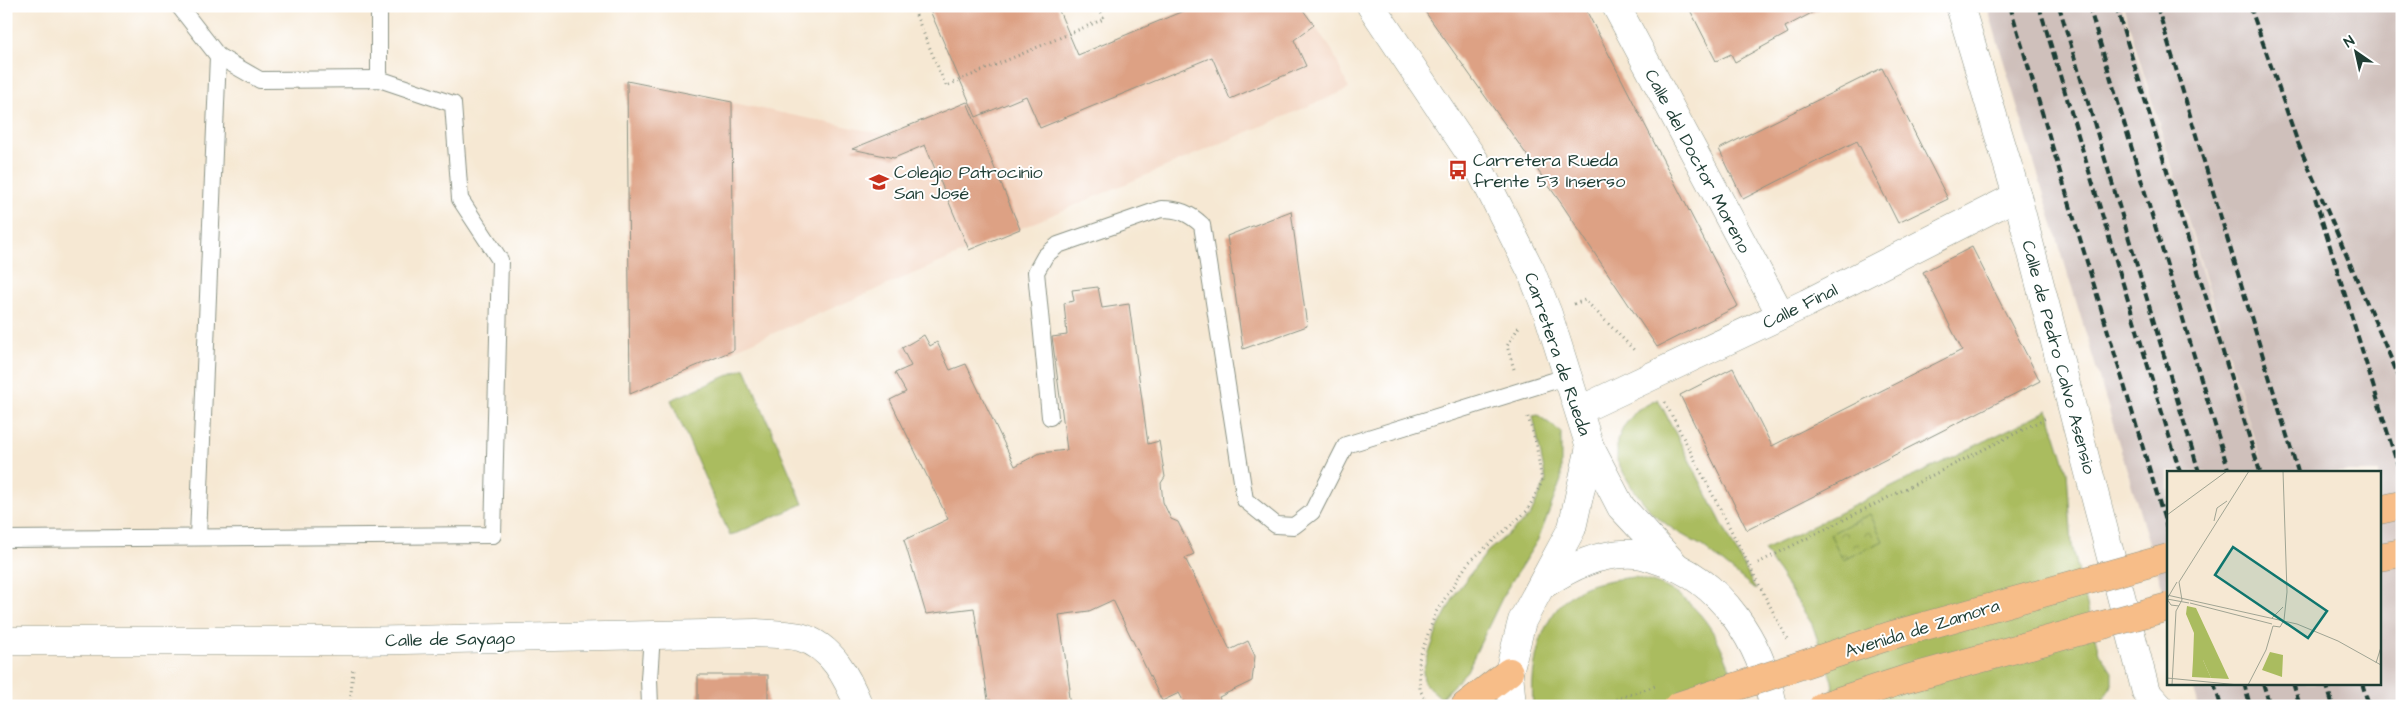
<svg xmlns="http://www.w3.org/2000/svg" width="2408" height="712" font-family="'Architects Daughter',sans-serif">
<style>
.built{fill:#f3d4bf}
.industrial{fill:#cfc0bb}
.green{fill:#aabc5f;stroke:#647c4a}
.park{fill:url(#park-crowns);stroke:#647c4a}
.building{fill:#dda184}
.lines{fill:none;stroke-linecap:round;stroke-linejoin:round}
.service-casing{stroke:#8a9284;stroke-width:18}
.minor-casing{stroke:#8a9284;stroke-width:29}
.tertiary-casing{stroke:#8a9284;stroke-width:29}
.trunk-casing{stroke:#8a9284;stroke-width:29}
.path{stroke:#8a9284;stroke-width:3;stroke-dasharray:1 4;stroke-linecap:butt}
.service{stroke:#fff;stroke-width:16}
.minor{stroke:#fff;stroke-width:28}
.tertiary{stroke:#fff;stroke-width:28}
.trunk{stroke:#f7bd88;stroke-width:28}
.rail{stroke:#1f3d34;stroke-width:4;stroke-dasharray:8 4;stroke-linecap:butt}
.trunk-bridge-casing{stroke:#8a9284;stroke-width:29;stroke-linecap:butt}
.path-bridge{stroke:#8a9284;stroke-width:3;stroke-dasharray:1 4;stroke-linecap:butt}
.trunk-bridge{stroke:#f7bd88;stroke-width:28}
.labels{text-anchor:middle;stroke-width:4;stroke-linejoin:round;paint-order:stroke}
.poi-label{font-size:18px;fill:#1f3d34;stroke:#fff;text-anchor:start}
.street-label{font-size:18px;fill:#1f3d34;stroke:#fff}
.inset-road{fill:none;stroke:#a0a493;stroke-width:1}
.view{fill:#0f766e;fill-opacity:0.15;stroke:#0f766e;stroke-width:2.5}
.inset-edge{fill:none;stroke:#1f3d34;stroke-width:2.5}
</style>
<defs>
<pattern id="park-crowns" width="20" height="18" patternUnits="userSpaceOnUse" patternTransform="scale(1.25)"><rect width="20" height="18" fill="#aabc5f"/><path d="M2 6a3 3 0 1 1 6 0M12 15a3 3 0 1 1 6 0" fill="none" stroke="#8a9a4f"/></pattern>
</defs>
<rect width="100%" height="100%" fill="#fff"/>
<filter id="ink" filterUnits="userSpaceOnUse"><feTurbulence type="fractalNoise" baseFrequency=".02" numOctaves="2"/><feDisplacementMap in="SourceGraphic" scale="10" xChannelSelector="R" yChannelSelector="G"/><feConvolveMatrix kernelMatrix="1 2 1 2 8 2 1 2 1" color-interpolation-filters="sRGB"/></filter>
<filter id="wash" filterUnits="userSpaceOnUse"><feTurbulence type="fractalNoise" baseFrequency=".0096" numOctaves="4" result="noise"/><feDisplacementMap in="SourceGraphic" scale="20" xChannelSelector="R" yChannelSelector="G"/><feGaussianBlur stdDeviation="1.12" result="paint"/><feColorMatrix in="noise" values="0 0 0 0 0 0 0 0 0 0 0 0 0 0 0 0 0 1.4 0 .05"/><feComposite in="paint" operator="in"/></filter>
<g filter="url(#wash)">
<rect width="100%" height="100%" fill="#f6e8d3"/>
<!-- built -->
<polygon class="built" points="1195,6 1300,6 1332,50 1349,89 630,394 627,81 888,135"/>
<!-- industrial -->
<g class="industrial">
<polygon points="1987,6 2121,6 2263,472 2168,472 2168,606"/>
<polygon points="2123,6 2402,6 2402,706 2198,706 2191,683 2379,683 2379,472 2264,472"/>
</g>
<!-- green -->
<g class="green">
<polygon points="745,368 803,504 730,536 671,400"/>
<polygon points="1658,399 1756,590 1702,546 1674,530 1652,513 1631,486 1617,461 1617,441 1624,426 1637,410"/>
<polygon points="2048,410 2067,471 2072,545 2099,653 2112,672 2112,684 2103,701 2091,706 1835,706 1832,681 1812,624 1764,550"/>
<polygon points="1538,415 1561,432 1561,480 1539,538 1505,592 1467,671 1441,698 1424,683 1423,670 1438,628 1457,591 1488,551 1530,516 1546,481 1533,416"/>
<path d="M1635 577C1647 581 1661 584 1671 590 1715 616 1728 661 1743 706H1533C1530 665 1540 612 1579 590 1596 581 1617 579 1635 577Z"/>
</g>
<!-- park -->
<polygon class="park" points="1870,514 1883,541 1843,560 1830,534"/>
<g id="blocks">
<!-- building -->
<g class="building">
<polygon points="928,6 1057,6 1078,55 1195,6 1300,6 1314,25 1294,40 1306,66 1230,99 1212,57 1040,128 1026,96 976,117"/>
<polygon points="1421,6 1584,6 1738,306 1657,347 1563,206"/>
<polygon points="1688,6 1825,6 1785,27 1788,33 1735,62 1731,54 1716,61"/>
<polygon points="1882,68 1948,199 1898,223 1857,141 1743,199 1719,149"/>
<polygon points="627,81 732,102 734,350 630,394"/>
<polygon points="967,102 1020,229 969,250 925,145 894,158 852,149"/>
<polygon points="1291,211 1307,326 1243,349 1227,236"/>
<polygon points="1972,247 2040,381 1747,530 1680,395 1733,368 1772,446 1962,350 1923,272"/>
<polygon points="1098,287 1102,308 1129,304 1148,444 1159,441 1165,477 1161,483 1163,502 1171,519 1178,522 1194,554 1185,558 1230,650 1248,641 1255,656 1252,681 1219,697 1223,706 1186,706 1179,693 1162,701 1113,600 1089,611 1059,615 1070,689 1068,690 1070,706 992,706 991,700 988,700 974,608 926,614 904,540 948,519 890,400 906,392 895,373 911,366 902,348 924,335 930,346 937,342 950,370 966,364 1015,466 1040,453 1067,450 1052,337 1067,335 1064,303 1074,301 1072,290"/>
<rect x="698" y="675" width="70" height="31"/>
</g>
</g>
</g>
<g filter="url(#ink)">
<use href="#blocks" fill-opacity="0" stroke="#8a9284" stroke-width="1"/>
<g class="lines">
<defs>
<g id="service">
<polyline points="379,6 379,79"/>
<path d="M1050 417 1036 272 1045 256 1058 245 1161 209C1179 209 1189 213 1202 225L1245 500 1276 525 1294 526 1312 512 1346 445 1569 376"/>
<polyline points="198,537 218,56"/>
<polyline points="6,539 493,535 500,260 460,199 453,104 379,79 260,80 218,56 179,6"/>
<polyline points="650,706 649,679 652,635"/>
</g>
<g id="minor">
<polyline points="1616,6 1781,315"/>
<polyline points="1960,6 2017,196 2146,692 2159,706"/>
<polyline points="1580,410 1807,303 2017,196"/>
<path d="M6 641H355L757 633C771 634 786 634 800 637 832 646 847 677 859 706"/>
</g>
<g id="tertiary">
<polyline points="1371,6 1477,164 1531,271 1548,314 1590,447 1621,507 1675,565"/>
<path d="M1543 585C1572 566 1600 552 1635 554 1643 554 1651 558 1658 560 1721 579 1762 643 1773 706"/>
<polyline points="1512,706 1509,672 1522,621 1572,528 1590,447"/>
</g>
<g id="trunk">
<polyline points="2379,510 2402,505"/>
<polyline points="2379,557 2402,553"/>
<polyline points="1465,706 1509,672"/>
</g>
</defs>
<!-- service casing -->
<use href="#service" class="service-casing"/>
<!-- minor casing -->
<use href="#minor" class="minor-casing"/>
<!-- tertiary casing -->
<use href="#tertiary" class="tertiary-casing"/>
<!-- trunk casing -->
<use href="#trunk" class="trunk-casing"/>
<!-- path -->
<g class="path">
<polyline points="912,6 946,86 1104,19 1098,6"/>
<polyline points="1574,304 1585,300 1636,352"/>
<polyline points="1514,369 1507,346 1520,325"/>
<polyline points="1665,402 1787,639"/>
<polyline points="1758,563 2046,418"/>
<polyline points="350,706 353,669"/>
<polyline points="1429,706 1420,690 1419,659 1436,612 1468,563 1527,511 1542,482 1536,443 1527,414"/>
</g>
<!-- service -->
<use href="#service" class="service"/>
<!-- minor -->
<use href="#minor" class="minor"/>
<!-- tertiary -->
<use href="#tertiary" class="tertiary"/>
<!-- trunk -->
<use href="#trunk" class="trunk"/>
<!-- rail -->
<g class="rail">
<polyline points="2010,6 2168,531"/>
<polyline points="2039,6 2180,472"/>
<polyline points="2059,6 2199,472"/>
<polyline points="2089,6 2229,472"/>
<polyline points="2116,6 2260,472"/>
<polyline points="2157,6 2298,472"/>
<polyline points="2250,6 2298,143 2402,384"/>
<polyline points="2315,198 2402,479"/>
<polyline points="2214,683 2221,706"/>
<polyline points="2244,683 2250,706"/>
<polyline points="2263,683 2270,706"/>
<polyline points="2293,683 2300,706"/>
<polyline points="2326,683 2333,706"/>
<polyline points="2362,683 2369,706"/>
</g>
<defs>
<g id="trunk-bridge">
<polyline points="1678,706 1889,636 2168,558"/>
<polyline points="1823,706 1903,680 2168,607"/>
</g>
</defs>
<!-- trunk-bridge casing -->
<use href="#trunk-bridge" class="trunk-bridge-casing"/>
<!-- path-bridge -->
<polyline class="path-bridge" points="1597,706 1658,685"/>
<!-- trunk-bridge -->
<use href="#trunk-bridge" class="trunk-bridge"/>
</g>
</g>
<!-- icons -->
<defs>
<symbol id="bus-bare" viewBox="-9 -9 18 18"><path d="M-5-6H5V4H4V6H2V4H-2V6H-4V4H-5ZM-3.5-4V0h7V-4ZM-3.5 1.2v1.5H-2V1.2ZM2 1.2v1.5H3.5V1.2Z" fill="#c8321e" stroke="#fff" stroke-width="2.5" paint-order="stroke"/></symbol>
<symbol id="school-bare" viewBox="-9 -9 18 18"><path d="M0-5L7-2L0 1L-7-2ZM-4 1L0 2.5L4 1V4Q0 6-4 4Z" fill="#c8321e" stroke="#fff" stroke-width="2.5" paint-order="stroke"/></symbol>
</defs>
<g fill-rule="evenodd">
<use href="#bus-bare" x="1444" y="156" width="28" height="28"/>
<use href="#school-bare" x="865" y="168" width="28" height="28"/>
</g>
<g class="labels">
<!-- poi labels -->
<g class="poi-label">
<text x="1473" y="166">Carretera Rueda<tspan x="1473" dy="21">frente 53 Inserso</tspan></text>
<text x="894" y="178">Colegio Patrocinio<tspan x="894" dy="21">San José</tspan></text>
</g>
<!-- street labels -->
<g class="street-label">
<text transform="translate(1698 161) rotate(62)" y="6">Calle del Doctor Moreno</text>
<text transform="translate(1800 306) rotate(-26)" y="6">Calle Final</text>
<text transform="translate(1558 354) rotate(71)" y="6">Carretera de Rueda</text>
<text transform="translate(2059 357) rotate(75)" y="6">Calle de Pedro Calvo Asensio</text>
<text transform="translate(1922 628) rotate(-17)" y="6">Avenida de Zamora</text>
<text transform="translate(450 639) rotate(-1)" y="6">Calle de Sayago</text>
</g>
</g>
<!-- overview -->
<g transform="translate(2167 471)">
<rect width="214" height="214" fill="#f6e8d3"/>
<path d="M103 181 116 184 115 206 95 199ZM26 189H36L44 207 25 206Z" fill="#aabc5f"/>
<path d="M20 135 29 137 62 208 44 207 36 189H26L27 162 19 143Z" fill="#aabc5f"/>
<path class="inset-road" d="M0 44 60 0M47 50 50 37 60 30M10 111 0 128 4 134 12 135M0 124 130 153 171 170 214 194M0 128 22 132M23 132 105 153M105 147 116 136M106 155 113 156 117 149 120 121 116 0M209 192 214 176M0 207 72 214M5 214 9 140 15 129 12 111 82 0M81 214 99 179 106 155"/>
<path class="view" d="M66 76 160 140 141 167 48 104Z"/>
<rect width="214" height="214" class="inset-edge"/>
</g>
<!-- margin -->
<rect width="2408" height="712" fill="none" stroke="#fff" stroke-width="25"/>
<!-- north arrow -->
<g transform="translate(2356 52) rotate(326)" stroke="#ffffff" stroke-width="4" paint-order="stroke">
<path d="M0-4L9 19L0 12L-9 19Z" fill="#1f3d34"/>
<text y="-8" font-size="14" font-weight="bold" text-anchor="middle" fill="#1f3d34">N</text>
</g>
</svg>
